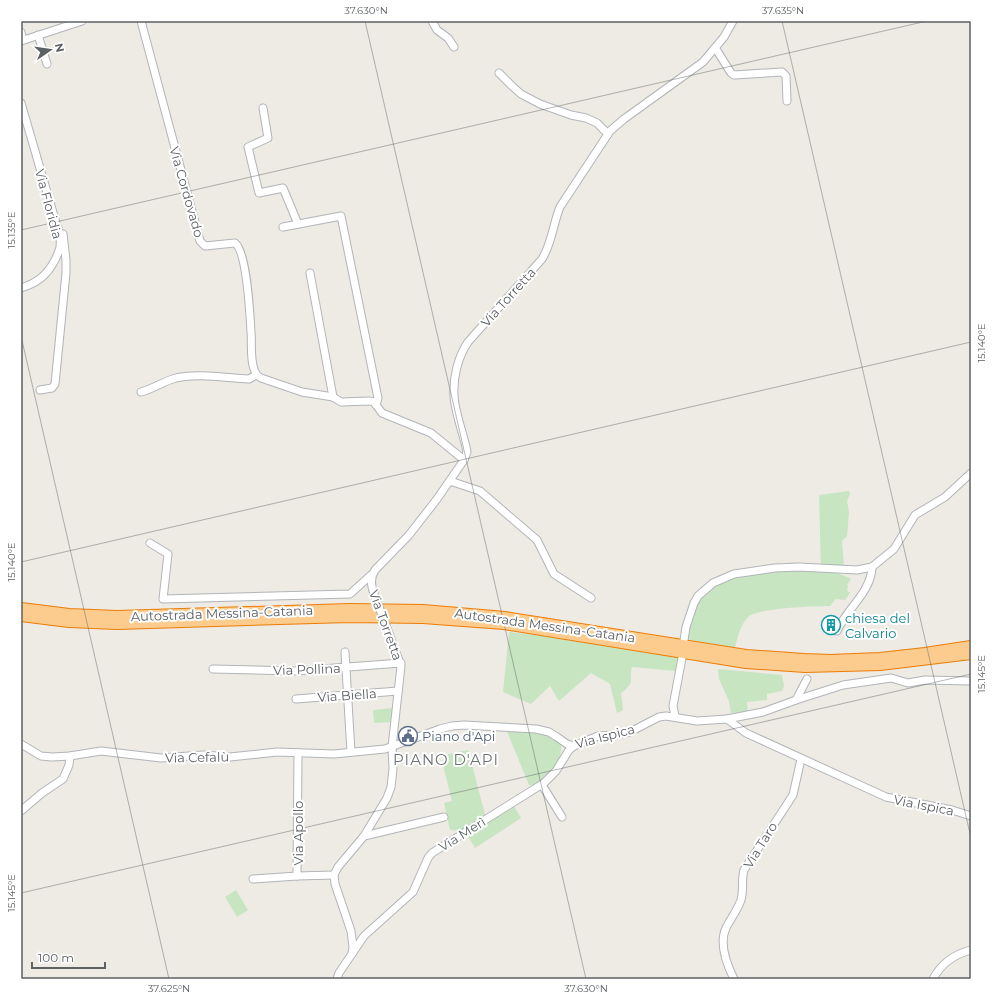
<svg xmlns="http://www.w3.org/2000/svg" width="992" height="1000" font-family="Montserrat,sans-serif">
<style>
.green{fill:#c7e5c1}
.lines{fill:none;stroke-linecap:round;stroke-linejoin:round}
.minor-casing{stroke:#b1b5b9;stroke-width:9}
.highway-casing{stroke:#ed7c05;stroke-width:12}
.minor{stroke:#fff;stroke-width:7}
.highway{stroke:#fbcc8e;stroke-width:10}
.minor-bridge-casing{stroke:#b1b5b9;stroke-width:9;stroke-linecap:butt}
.minor-bridge{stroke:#fff;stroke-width:7}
.ticks{fill:none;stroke:#5c6164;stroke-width:1;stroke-opacity:0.45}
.labels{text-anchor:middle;stroke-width:4;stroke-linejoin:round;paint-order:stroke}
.street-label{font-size:13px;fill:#5c6164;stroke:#fff}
.culture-label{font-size:13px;fill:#0d838f;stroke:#fff;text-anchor:start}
.service-label{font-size:13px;fill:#4e5e75;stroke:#fff;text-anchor:start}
.quarter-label{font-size:15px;letter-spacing:1px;fill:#6d7376;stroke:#fff}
.neatline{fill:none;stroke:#5c6164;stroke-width:1.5}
.ticks-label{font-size:10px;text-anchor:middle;fill:#5c6164}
</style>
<rect width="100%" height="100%" fill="#eeeae4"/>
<!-- green -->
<g class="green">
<polygon points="849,491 850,494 847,501 849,512 847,536 842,541 844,567 821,567 819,495"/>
<path d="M800 570C816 571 836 570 851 579L847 585 848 587 847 590 850 593 845 600 836 599 830 606C816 606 757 608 748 617 740 626 738 636 735 648L717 646 687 639 690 621 697 601 716 584 726 579 775 571Z"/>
<path d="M509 632 620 645 680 657 676 671 632 667C628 681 637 681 621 693L623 710 617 713 610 684 591 673 559 701 550 686 531 704 503 692Z"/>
<polygon points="718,669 782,675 784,686 782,691 767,694 767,700 747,702 748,711 731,713 729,701 719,679"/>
<polygon points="394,708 392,722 374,723 373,710"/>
<path d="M506 729 543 732 561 743C563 762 549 786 529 785Z"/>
<polygon points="468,750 486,818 463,831 450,830 444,803 452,801 442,761 448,754"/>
<polygon points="514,806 521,818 475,848 468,836"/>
<polygon points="236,890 248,910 237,917 225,897"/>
</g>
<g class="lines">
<defs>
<g id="minor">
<path d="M141 21 200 241 205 246 235 243C247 252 250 315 251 332 252 344 250 358 254 369 255 373 257 376 261 378L302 392 333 397 341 402 370 401 374 402 382 413 431 433 464 460"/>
<polyline points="432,21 437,30 448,38 454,47"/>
<polyline points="21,32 23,40"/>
<polyline points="38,35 47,64"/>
<polyline points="21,41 82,21"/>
<polyline points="716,49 731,73 734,75 782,72 786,76 787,101"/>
<polyline points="499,73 512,86 521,94 540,104 571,115 586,118 597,123 608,134"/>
<path d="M21 103 56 223C59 230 61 239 60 247 57 259 48 274 38 280 33 284 27 286 21 288"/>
<polyline points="263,108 268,138 248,147 259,193 283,188 298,224"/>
<polyline points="283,227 341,216 378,398 376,405"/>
<polyline points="310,273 333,397"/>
<polyline points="40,390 52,388 55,384 66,273 66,260 63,234"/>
<path d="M141 392C153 389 164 381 176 378 199 373 225 378 249 379L256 375"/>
<polyline points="450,481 480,491 537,540 554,574 591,598"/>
<polyline points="150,543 168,554 163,599 350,594 371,575"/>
<path d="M374 594C371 585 370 578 375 570L409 535 437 499 464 460 467 452 466 447C463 433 454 409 454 395 453 377 458 357 468 342L542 259C552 243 553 224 560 207L610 131 624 119 703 62 724 37 733 21"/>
<path d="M837 631C846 609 871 593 872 567"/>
<polyline points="684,640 686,627 694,603 698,596 713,583 734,574 775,568 799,567 857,570 872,567 894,549 915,515 945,497 971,473"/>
<polyline points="345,652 351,752"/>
<polyline points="213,669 295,671 401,663"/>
<polyline points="296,699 398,691"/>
<polyline points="796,700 843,685 891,678 908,683 925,680 971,681"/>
<polyline points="675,716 673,706 682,658"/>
<polyline points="727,719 763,712 796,700 807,679"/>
<polyline points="21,744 41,756 52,757 70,756 101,751 161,758 203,755 230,757 277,752 334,754 385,749 440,729 452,726 464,725 536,729 549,732 557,737 567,744 574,746 598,736 616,735 630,732 659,717 666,716 697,721 727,719 746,733 886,797 952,810 971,816"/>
<polyline points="298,753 297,876 334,875"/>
<polyline points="542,785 562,817"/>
<polyline points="21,811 42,793 63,779 69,765 70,756"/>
<polyline points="364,836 444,817"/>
<polyline points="253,879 297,876"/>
<polyline points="352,954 353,947 351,931 335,884 334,875 338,867 364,836 387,798 391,787 393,769 392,747 401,666 387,628"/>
<polyline points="337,979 339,973 364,936 413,892 428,858 432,853 544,783 556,771 569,750 574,746"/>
<path d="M734 979C727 965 719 943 726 928 731 918 737 911 741 900 744 890 741 880 744 870L793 795 801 759"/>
<path d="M933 979C941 964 955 954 971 950"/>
</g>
<g id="highway">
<polyline points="21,608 69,614 117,616 350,609 423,610 505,617 746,655 804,659 830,660 880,658 925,653 971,646"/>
<polyline points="21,616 69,622 117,624 349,617 423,618 504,624 746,663 805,667 880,665 971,654"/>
</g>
</defs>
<!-- minor casing -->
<use href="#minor" class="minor-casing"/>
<!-- highway casing -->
<use href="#highway" class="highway-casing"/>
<!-- minor -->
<use href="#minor" class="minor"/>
<!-- highway -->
<use href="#highway" class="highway"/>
<defs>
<polyline id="minor-bridge" points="374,594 387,628"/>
</defs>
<!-- minor-bridge casing -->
<use href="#minor-bridge" class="minor-bridge-casing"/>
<!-- minor-bridge -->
<use href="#minor-bridge" class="minor-bridge"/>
</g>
<!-- ticks -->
<path class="ticks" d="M365 21 586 979M782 21 971 838M21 230 927 21M21 336 169 979M21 562 971 342M21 893 971 674"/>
<!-- icons -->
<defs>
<symbol id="building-ring" viewBox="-11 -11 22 22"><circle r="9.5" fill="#fff" stroke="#0f9aa8" stroke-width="1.5"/><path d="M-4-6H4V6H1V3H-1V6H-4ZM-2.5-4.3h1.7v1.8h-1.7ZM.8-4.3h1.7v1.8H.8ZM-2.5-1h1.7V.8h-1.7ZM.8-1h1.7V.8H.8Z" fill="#0f9aa8"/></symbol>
<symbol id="civic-ring" viewBox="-11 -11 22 22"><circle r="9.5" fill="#fff" stroke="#5c6f8a" stroke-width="1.5"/><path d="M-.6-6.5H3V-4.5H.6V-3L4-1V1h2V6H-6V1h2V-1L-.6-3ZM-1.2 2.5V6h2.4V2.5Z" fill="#5c6f8a"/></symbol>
</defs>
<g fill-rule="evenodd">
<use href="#building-ring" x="820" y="614" width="22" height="22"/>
<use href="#civic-ring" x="397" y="725" width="22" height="22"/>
</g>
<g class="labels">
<!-- street labels -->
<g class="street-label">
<text transform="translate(187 192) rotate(74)" y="5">Via Cordovado</text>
<text transform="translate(49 204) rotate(75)" y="5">Via Floridia</text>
<text transform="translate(508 297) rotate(-48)" y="5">Via Torretta</text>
<text transform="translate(222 613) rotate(-2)" y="5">Autostrada Messina-Catania</text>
<text transform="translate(386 625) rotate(70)" y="5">Via Torretta</text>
<text transform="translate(545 625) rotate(8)" y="5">Autostrada Messina-Catania</text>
<text transform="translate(307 669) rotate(-2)" y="5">Via Pollina</text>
<text transform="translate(347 695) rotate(-4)" y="5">Via Biella</text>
<text transform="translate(605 736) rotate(-15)" y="5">Via Ispica</text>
<text transform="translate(197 757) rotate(-1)" y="5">Via Cefalù</text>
<text transform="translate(924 805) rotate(11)" y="5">Via Ispica</text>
<text transform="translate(298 833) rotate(-90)" y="5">Via Apollo</text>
<text transform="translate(462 834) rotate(-32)" y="5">Via Merì</text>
<text transform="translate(760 845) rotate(-58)" y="5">Via Taro</text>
</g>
<!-- culture labels -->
<g class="culture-label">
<text x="845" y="623">chiesa del<tspan x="845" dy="15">Calvario</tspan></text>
</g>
<!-- service labels -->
<g class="service-label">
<text x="422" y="741">Piano d'Api</text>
</g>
<!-- quarter labels -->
<g class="quarter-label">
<text x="446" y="765">PIANO D'API</text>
</g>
</g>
<!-- border -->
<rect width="992" height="1000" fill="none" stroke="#ffffff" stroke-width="44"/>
<!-- north arrow -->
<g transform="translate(50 50) rotate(77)" stroke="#ffffff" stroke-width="3" paint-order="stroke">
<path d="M0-3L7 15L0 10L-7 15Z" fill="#5c6164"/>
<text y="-6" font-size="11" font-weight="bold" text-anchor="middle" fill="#5c6164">N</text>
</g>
<!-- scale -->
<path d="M32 962v6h73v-6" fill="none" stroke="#5c6164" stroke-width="2"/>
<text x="38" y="962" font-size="12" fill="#5c6164" stroke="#ffffff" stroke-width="3" paint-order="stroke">100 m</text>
<rect x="22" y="22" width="948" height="956" class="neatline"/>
<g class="ticks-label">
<text x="366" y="14">37.630°N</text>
<text x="783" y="14">37.635°N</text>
<text transform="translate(11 230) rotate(-90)" y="4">15.135°E</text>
<text transform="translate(981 343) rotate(-90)" y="4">15.140°E</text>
<text transform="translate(11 562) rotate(-90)" y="4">15.140°E</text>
<text transform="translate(981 674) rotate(-90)" y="4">15.145°E</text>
<text transform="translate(11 893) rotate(-90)" y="4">15.145°E</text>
<text x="169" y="992">37.625°N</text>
<text x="586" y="992">37.630°N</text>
</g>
</svg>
